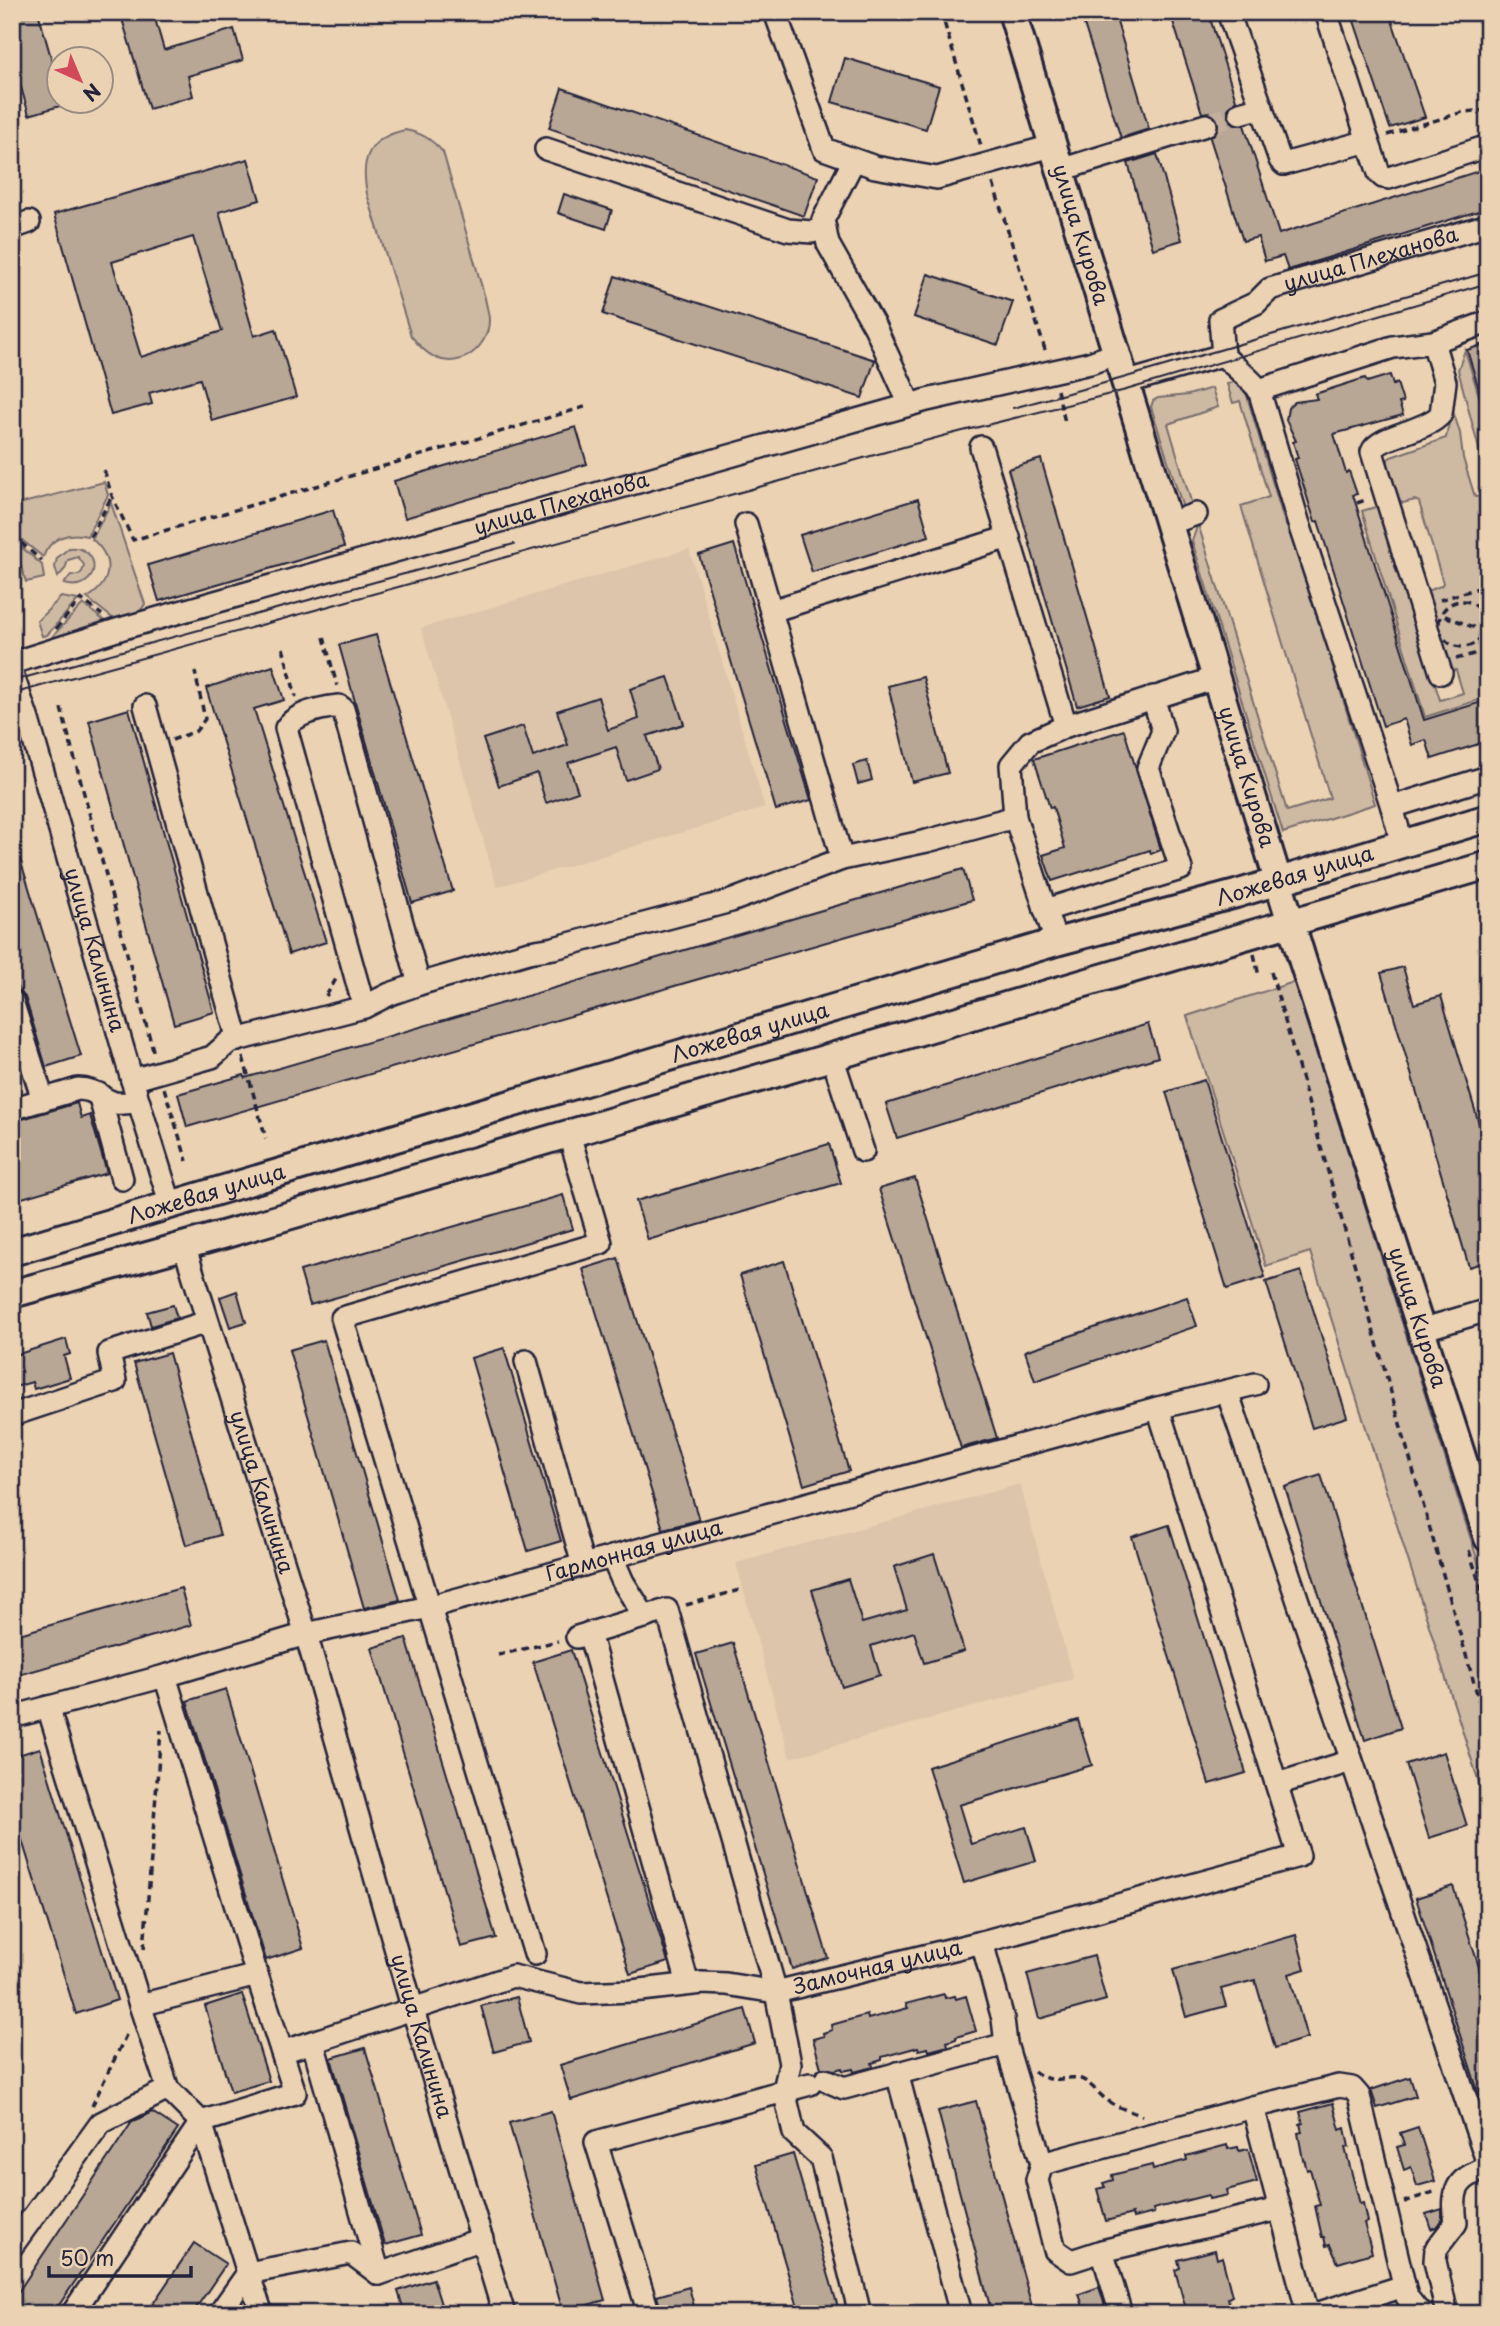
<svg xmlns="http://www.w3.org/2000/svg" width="1500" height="2326" font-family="'Playpen Sans',sans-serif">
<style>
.built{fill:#dcc5aa}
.green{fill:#ceb9a2;stroke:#786e6e;stroke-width:2}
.building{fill:#b9a795;stroke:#22223b;stroke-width:2;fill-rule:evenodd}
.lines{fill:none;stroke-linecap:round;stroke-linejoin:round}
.minor-tunnel{stroke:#c3af9b;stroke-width:21;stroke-dasharray:21 10;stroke-linecap:butt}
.minor-casing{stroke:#22223b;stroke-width:26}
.major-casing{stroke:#22223b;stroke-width:32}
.path{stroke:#22223b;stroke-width:3.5;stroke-dasharray:7 5;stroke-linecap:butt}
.minor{stroke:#ebd2b3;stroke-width:21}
.major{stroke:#ebd2b3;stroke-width:26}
.tram{stroke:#22223b;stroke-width:2}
.labels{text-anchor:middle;stroke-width:5;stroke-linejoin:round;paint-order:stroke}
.street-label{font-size:21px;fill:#22223b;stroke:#ebd2b3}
</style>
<rect width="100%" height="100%" fill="#ebd2b3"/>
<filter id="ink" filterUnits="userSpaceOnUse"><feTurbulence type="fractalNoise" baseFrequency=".0143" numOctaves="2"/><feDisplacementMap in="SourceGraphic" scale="14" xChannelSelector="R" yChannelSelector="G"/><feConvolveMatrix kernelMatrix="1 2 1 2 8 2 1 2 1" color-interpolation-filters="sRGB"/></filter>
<g filter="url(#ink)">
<!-- built -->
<g class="built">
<polygon points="689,549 765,808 497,887 421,628"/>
<polygon points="1020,1484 1073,1679 790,1758 736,1563"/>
</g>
<!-- green -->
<g class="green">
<path d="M405 130C422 133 431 139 443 152L485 298C486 305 489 313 489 320 489 347 461 369 436 358 425 353 418 344 411 336L367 194C360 159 368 138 405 130Z"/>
<polygon points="1465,350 1488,426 1488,483 1458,370"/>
<polygon points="1234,382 1240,383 1244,386 1285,524 1293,535 1375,804 1283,833 1192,541 1198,524 1287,811 1330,798 1241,506 1269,497 1240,401 1233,403 1227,384"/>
<polygon points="1212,388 1218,407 1168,424 1193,508 1183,508 1151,407 1153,401 1158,398 1188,395"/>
<polygon points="1452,408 1460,433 1463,458 1475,497 1488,496 1488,697 1425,717 1362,511 1379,506 1440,700 1463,693 1456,670 1446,670 1424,592 1441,586 1443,583 1419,502 1415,500 1403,503 1399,501 1388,465 1388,459 1391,457 1446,438"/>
<path d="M104 482 108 495 87 536C68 531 50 538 43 557L12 532V513L15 505Z"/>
<path d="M111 503 145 604 139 613 120 624 87 598C113 583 114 558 92 539Z"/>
<polygon points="12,539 42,565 44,578 26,582"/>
<path d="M69 548C104 545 101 594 64 584L71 575C79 577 83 573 84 565L78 557 68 560 65 569 58 577 55 567 57 558Z"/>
<polygon points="61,597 78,600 47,635 42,636 37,621"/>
<polygon points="83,604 112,627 48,641"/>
<polygon points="1294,982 1488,1593 1488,1811 1310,1252 1266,1266 1187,1016"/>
</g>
<!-- building -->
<g class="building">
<polygon points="12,12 38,12 60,89 60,106 29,115 12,56"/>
<polygon points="120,12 153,12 164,50 234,29 243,60 188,76 193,96 149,109"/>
<polygon points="1080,12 1114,12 1149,129 1121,138"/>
<polygon points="1170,12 1208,12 1236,100 1228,109 1228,117 1236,125 1244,125 1279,234 1488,168 1488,208 1288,270 1283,256 1265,261 1258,237 1243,241 1210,138 1219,129 1218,121 1210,112 1202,113"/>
<polygon points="1351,12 1389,12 1425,117 1390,128"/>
<polygon points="845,58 939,86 926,129 832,102"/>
<polygon points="562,88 818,177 804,216 549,128"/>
<polygon points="1157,154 1182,240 1153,249 1128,163"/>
<path d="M248 159 260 200 219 212 254 336 276 329 296 397 212 421 200 379 149 393 152 404 111 415 54 214ZM193 237 222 331 141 357 112 262Z"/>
<polygon points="564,194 612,210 606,229 558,213"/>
<polygon points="928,274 1013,302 998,345 914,317"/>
<polygon points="615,276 875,360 862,398 603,314"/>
<polygon points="1488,343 1488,406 1484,406 1467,350"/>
<polygon points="1390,375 1393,385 1397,383 1403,402 1399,403 1403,415 1334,434 1346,473 1349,471 1357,494 1353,495 1424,720 1488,700 1488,741 1432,759 1426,740 1412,745 1404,719 1383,726 1318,521 1315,522 1295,459 1298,458 1293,442 1296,441 1286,420 1288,408 1295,402 1317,399 1315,394 1365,378 1367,382"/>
<polygon points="576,427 587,464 405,518 394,481"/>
<polygon points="1041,459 1110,696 1077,706 1008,469"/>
<polygon points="918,499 929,536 812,572 800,535"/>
<polygon points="333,510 344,547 159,601 148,565"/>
<polygon points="734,544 811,800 776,810 699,555"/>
<polygon points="376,635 453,891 412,903 339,645"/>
<polygon points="273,666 284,700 254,709 326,942 289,954 206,688"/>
<polygon points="668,677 684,724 647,736 658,769 626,780 616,747 568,763 578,792 546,803 537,773 499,786 483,739 523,726 533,757 568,745 557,711 598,697 608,730 639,719 630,689"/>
<polygon points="923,677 948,773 912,782 888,686"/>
<polygon points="129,709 214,1012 174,1024 89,721"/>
<polygon points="1124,730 1161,850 1151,854 1150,850 1052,881 1043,855 1065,848 1053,807 1050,808 1034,759"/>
<polygon points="867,761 872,780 858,784 853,765"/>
<polygon points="12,846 16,846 81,1056 46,1067 25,997 18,990 12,970"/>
<polygon points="963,869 972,900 187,1127 178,1094 244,1075 245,1078"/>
<polygon points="1403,967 1414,1004 1441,996 1488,1154 1488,1261 1469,1267 1381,973"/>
<polygon points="1148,1024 1158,1057 897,1138 886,1104"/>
<polygon points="1204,1080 1265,1277 1227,1289 1166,1092"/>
<polygon points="77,1103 81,1118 90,1115 107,1173 12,1201 12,1122"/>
<polygon points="829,1144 841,1183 648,1240 636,1201"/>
<polygon points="915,1178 997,1438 961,1448 879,1189"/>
<polygon points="563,1195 573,1229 310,1305 300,1271"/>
<polygon points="618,1258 699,1520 663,1529 583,1269"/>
<polygon points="784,1261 849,1471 804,1485 740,1275"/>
<polygon points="1301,1271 1347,1417 1312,1428 1266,1282"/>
<polygon points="237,1291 246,1322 230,1327 220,1297"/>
<polygon points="1187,1297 1197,1326 1035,1381 1025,1351"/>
<polygon points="173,1305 177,1318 151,1326 147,1312"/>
<polygon points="66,1339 70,1354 64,1356 70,1378 34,1389 32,1382 12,1388 12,1356"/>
<polygon points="324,1340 400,1600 364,1608 289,1350"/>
<polygon points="504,1348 561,1541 528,1551 471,1358"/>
<polygon points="169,1353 220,1535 186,1545 134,1363"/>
<polygon points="1321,1475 1401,1728 1365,1740 1285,1487"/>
<polygon points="1169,1525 1246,1773 1209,1784 1132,1537"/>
<polygon points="934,1554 964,1651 924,1663 914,1632 871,1646 880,1675 842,1687 812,1590 848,1579 862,1623 907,1610 894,1567"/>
<polygon points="181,1588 191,1625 12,1677 12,1636"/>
<polygon points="406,1638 496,1938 461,1947 372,1648"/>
<polygon points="733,1643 828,1958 792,1969 696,1654"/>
<polygon points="571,1650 668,1962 630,1974 533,1662"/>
<polygon points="226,1689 303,1948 266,1960 187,1701"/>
<polygon points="1078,1720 1092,1765 959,1805 971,1844 1026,1827 1036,1861 964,1883 928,1767"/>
<polygon points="40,1748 117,2000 76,2014 12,1808 12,1757"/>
<polygon points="1444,1752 1467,1826 1429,1838 1406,1764"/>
<polygon points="1453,1886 1488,1995 1488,2112 1485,2113 1416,1898"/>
<polygon points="1296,1935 1305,1969 1289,1974 1307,2038 1275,2048 1255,1980 1221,1989 1226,2006 1186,2017 1173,1970"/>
<polygon points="1094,1956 1106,2000 1039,2019 1027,1974"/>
<polygon points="242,1994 269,2081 231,2092 205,2006"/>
<polygon points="944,1994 945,1998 955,1996 956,1999 966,1996 976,2031 956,2037 956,2039 947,2042 948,2046 929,2051 928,2048 919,2050 918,2047 882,2057 882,2060 872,2063 873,2067 854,2072 853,2069 843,2071 842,2068 835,2070 821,2068 813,2039 824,2036 823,2033 832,2030 831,2025 867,2015 868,2019 908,2008 906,2004"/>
<polygon points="517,1997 529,2042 494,2052 481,2006"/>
<polygon points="745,2009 755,2043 571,2100 560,2065"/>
<polygon points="365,2048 421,2235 385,2245 331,2058"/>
<polygon points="1410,2077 1416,2096 1377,2108 1371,2090"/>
<polygon points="976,2101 1034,2314 992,2314 938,2111"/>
<polygon points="1333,2103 1340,2130 1345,2128 1349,2147 1345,2148 1360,2204 1363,2203 1367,2222 1364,2223 1372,2253 1338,2263 1330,2245 1326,2246 1324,2237 1322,2237 1315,2206 1320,2205 1310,2169 1307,2170 1304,2159 1303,2160 1298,2133 1302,2132 1300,2124 1303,2123 1300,2112"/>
<polygon points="551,2111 605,2300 563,2312 509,2123"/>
<polygon points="152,2112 178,2129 53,2314 12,2314 12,2301 132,2122"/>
<polygon points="1418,2127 1435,2181 1417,2186 1411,2167 1404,2170 1397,2147 1404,2145 1400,2133"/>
<polygon points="1227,2145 1228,2149 1238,2147 1239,2151 1248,2149 1257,2182 1227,2190 1228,2195 1209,2199 1208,2195 1153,2209 1154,2213 1133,2218 1132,2214 1106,2221 1097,2189 1105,2187 1103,2183 1113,2180 1112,2175 1152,2165 1153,2169 1168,2165 1187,2160 1186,2156"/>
<polygon points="793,2154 840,2314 800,2314 756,2165"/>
<polygon points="1442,2209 1442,2219 1436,2227 1431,2229 1426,2214"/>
<polygon points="194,2243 226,2264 192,2314 146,2314"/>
<polygon points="1215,2250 1217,2259 1222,2257 1232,2296 1228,2298 1230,2307 1206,2314 1192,2314 1190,2307 1186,2309 1175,2270 1180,2268 1178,2260"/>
<polygon points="433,2279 444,2314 405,2314 398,2291"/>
<polygon points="689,2287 696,2314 662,2314 657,2296"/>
<polygon points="1099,2287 1105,2306 1085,2312 1079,2294"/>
</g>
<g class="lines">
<!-- minor-tunnel -->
<polyline class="minor-tunnel" points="1206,125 1240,113"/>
<defs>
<g id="minor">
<polyline points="775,12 824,149 875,167 937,178 1052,146"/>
<polyline points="1228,12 1280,160 1284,164 1368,141 1326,12"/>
<polyline points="1240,113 1262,107"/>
<polyline points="1368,141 1379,173 1383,177 1389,178 1488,146"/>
<polyline points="546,149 788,230 812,232 825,228"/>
<polyline points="854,160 823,220 828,244 875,327 910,405"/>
<polyline points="1060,170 1206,125"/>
<polyline points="12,228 29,222"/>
<path d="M1433 342 1445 382 1441 414C1426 432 1378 435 1372 452L1441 673"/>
<path id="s1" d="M1223 355 1220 320 1256 303 1270 289 1488 225"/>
<path d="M1124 383 1223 355C1234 367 1249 377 1259 390L1393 347 1433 342 1488 322"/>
<polyline points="1259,390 1298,521 1392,807 1488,777"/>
<polyline points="981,447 1066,726"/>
<polyline points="746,524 842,859"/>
<polyline points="1168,524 1196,514"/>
<polyline points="771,611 1009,537"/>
<path id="s2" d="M12 663 120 629 927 400 1090 363 1115 354"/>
<path id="s3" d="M12 673 28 720 132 1080 171 1206"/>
<polyline points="145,706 238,1040"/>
<polyline points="1392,807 1402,843"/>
<polyline points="1045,910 1181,869 1148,768 1163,731 1153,697"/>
<polyline points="1056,942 1015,817 1011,765 1030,742 1066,726 1216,678"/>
<polyline points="12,1001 43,1100"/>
<path d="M364 1007 286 728C296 713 321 708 339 706L343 709 419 984"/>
<polyline points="832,1056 863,1151"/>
<polyline points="132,1080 212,1057 229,1042 364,1007 390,994 419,984 529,952 554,948 731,901 842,859 927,841 1015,817"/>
<polyline points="99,1094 122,1179"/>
<path d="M12 1109 78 1089C95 1089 101 1099 115 1103 123 1104 131 1102 138 1102"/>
<path id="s4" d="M184 1245 306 1634 413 2010 504 2314"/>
<polyline points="1421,1330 1488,1310"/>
<polyline points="526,1361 583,1565"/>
<polyline points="1227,1391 1488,2164"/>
<polyline points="12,1415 115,1381 109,1353 207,1322"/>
<polyline points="612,1557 623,1582 645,1617"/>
<polyline points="589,1633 688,1984"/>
<polyline points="577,1637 667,1610 776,1992 790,2064 784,2090 794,2133 821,2158 860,2314"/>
<polyline points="165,1676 257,1975"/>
<polyline points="48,1707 140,2005"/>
<path id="s5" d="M12 1717 165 1676 306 1634 429 1607 1158 1408 1255 1384"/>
<polyline points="1277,1784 1351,1761"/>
<polyline points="982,1942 1003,2019 1006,2044 1042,2164"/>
<polyline points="535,1954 342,1318 601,1243 569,1134"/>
<polygon points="257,1975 295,2093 201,2122 168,2089 140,2005"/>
<polyline points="313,2043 379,2274"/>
<path id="s6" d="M282 2052 513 1976 581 1993 632 1991 702 1983 726 1984 776 1992 982 1942 1299 1856 1158 1408"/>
<polyline points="897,2073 961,2314"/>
<polyline points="825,2080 844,2088 1006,2044"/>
<polyline points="201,2122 248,2273 351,2253 379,2274 482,2239"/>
<polyline points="12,2246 101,2123 168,2089"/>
<polyline points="1102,2251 1279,2209"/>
<polyline points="248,2273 262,2314"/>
<polyline points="72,2314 201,2122"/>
<polyline points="219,2314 248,2273"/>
<polyline points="649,2314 596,2142 810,2084"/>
<polyline points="1121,2314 1102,2251 1071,2261 1055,2250 1037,2180 1042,2164 1253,2107"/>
<polyline points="1308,2314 1253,2107 1339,2086 1352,2088 1359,2096 1407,2297 1418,2311 1424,2314"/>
<polyline points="1316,2314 1404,2286"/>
<path d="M1447 2314 1435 2261 1436 2249 1456 2223C1452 2192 1454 2178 1488 2168"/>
</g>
<g id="major">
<path id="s7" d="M1012 12 1303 962 1488 1538"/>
<path id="s8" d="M12 1252 1056 942 1236 894 1488 818"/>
<polyline points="12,1294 226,1234 1488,865"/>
</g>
</defs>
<!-- minor casing -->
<use href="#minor" class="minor-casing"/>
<!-- major casing -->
<use href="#major" class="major-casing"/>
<!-- path -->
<g class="path">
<polyline points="941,12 981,146"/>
<polyline points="1387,135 1463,112 1488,110"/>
<polyline points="993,183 1046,353"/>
<polyline points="1057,390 1065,422"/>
<polyline points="104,470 112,496 133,540 588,406"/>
<polyline points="1486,493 1488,511"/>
<polyline points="1357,503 1368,499"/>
<polyline points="12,535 42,561"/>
<polyline points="90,537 112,496"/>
<polyline points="1440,600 1488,585"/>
<circle cx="1462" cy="624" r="23"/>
<polyline points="1445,616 1488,633"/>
<polyline points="56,629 81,599 102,615"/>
<polyline points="324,637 337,686"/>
<polyline points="283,648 296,697"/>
<polyline points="1456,659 1488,650"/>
<polyline points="61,708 154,1054"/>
<polyline points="172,740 196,731 205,719 195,672"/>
<polyline points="1254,954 1259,976"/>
<polyline points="1271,972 1488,1732"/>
<polyline points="326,996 336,979"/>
<polyline points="243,1057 266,1139"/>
<polyline points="164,1088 187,1161"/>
<polyline points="1469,1550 1488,1611"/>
<polyline points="686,1605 743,1589"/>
<polyline points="498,1655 558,1641"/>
<polyline points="144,1949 161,1730"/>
<path d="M1034 2071C1054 2087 1065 2074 1081 2079 1090 2082 1099 2095 1107 2100 1117 2108 1131 2111 1142 2116"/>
<polyline points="92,2106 128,2031"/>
<polyline points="1404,2202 1437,2191"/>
</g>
<!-- minor -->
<use href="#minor" class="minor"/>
<!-- major -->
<use href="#major" class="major"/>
<!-- tram -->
<g class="tram">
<polyline points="1013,408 1123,378 1488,272"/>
<polyline points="12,681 514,544"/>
<polyline points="12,694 943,436 1126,390 1488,283"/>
</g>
</g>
</g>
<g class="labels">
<!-- street labels -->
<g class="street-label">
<text dy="7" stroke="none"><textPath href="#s7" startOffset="233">улица Кирова</textPath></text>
<text dy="7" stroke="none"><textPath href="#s1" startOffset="200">улица Плеханова</textPath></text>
<text dy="7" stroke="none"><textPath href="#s2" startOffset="572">улица Плеханова</textPath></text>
<text dy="7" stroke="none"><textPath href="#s7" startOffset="800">улица Кирова</textPath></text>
<text dy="7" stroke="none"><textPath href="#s8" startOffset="1337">Ложевая улица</textPath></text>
<text dy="7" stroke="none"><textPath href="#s3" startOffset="289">улица Калинина</textPath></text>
<text dy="7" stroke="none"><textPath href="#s8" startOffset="770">Ложевая улица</textPath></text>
<text dy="7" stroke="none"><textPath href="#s8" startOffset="203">Ложевая улица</textPath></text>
<text dy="7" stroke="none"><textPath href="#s7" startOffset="1367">улица Кирова</textPath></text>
<text dy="7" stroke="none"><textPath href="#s4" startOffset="259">улица Калинина</textPath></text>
<text dy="7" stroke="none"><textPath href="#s5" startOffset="644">Гармонная улица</textPath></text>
<text dy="7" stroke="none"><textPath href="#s6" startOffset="614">Замочная улица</textPath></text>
<text dy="7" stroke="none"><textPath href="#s4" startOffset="826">улица Калинина</textPath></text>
</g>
</g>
<!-- margin -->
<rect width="1500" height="2326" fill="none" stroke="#ebd2b3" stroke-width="42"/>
<rect x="21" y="21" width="1458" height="2284" fill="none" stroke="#22223b" stroke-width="2.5" filter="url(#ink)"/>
<!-- north arrow -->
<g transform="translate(80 80) rotate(136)"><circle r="33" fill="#ebd2b3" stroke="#9b8c83" stroke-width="2"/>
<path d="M0-5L12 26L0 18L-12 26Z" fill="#d1495b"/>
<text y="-10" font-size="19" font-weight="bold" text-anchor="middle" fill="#22223b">N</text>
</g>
<!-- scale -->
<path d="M49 2266v10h142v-10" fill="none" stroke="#22223b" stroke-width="3.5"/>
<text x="60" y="2266" font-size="21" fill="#22223b" stroke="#ebd2b3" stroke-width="5" paint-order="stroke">50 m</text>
</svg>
